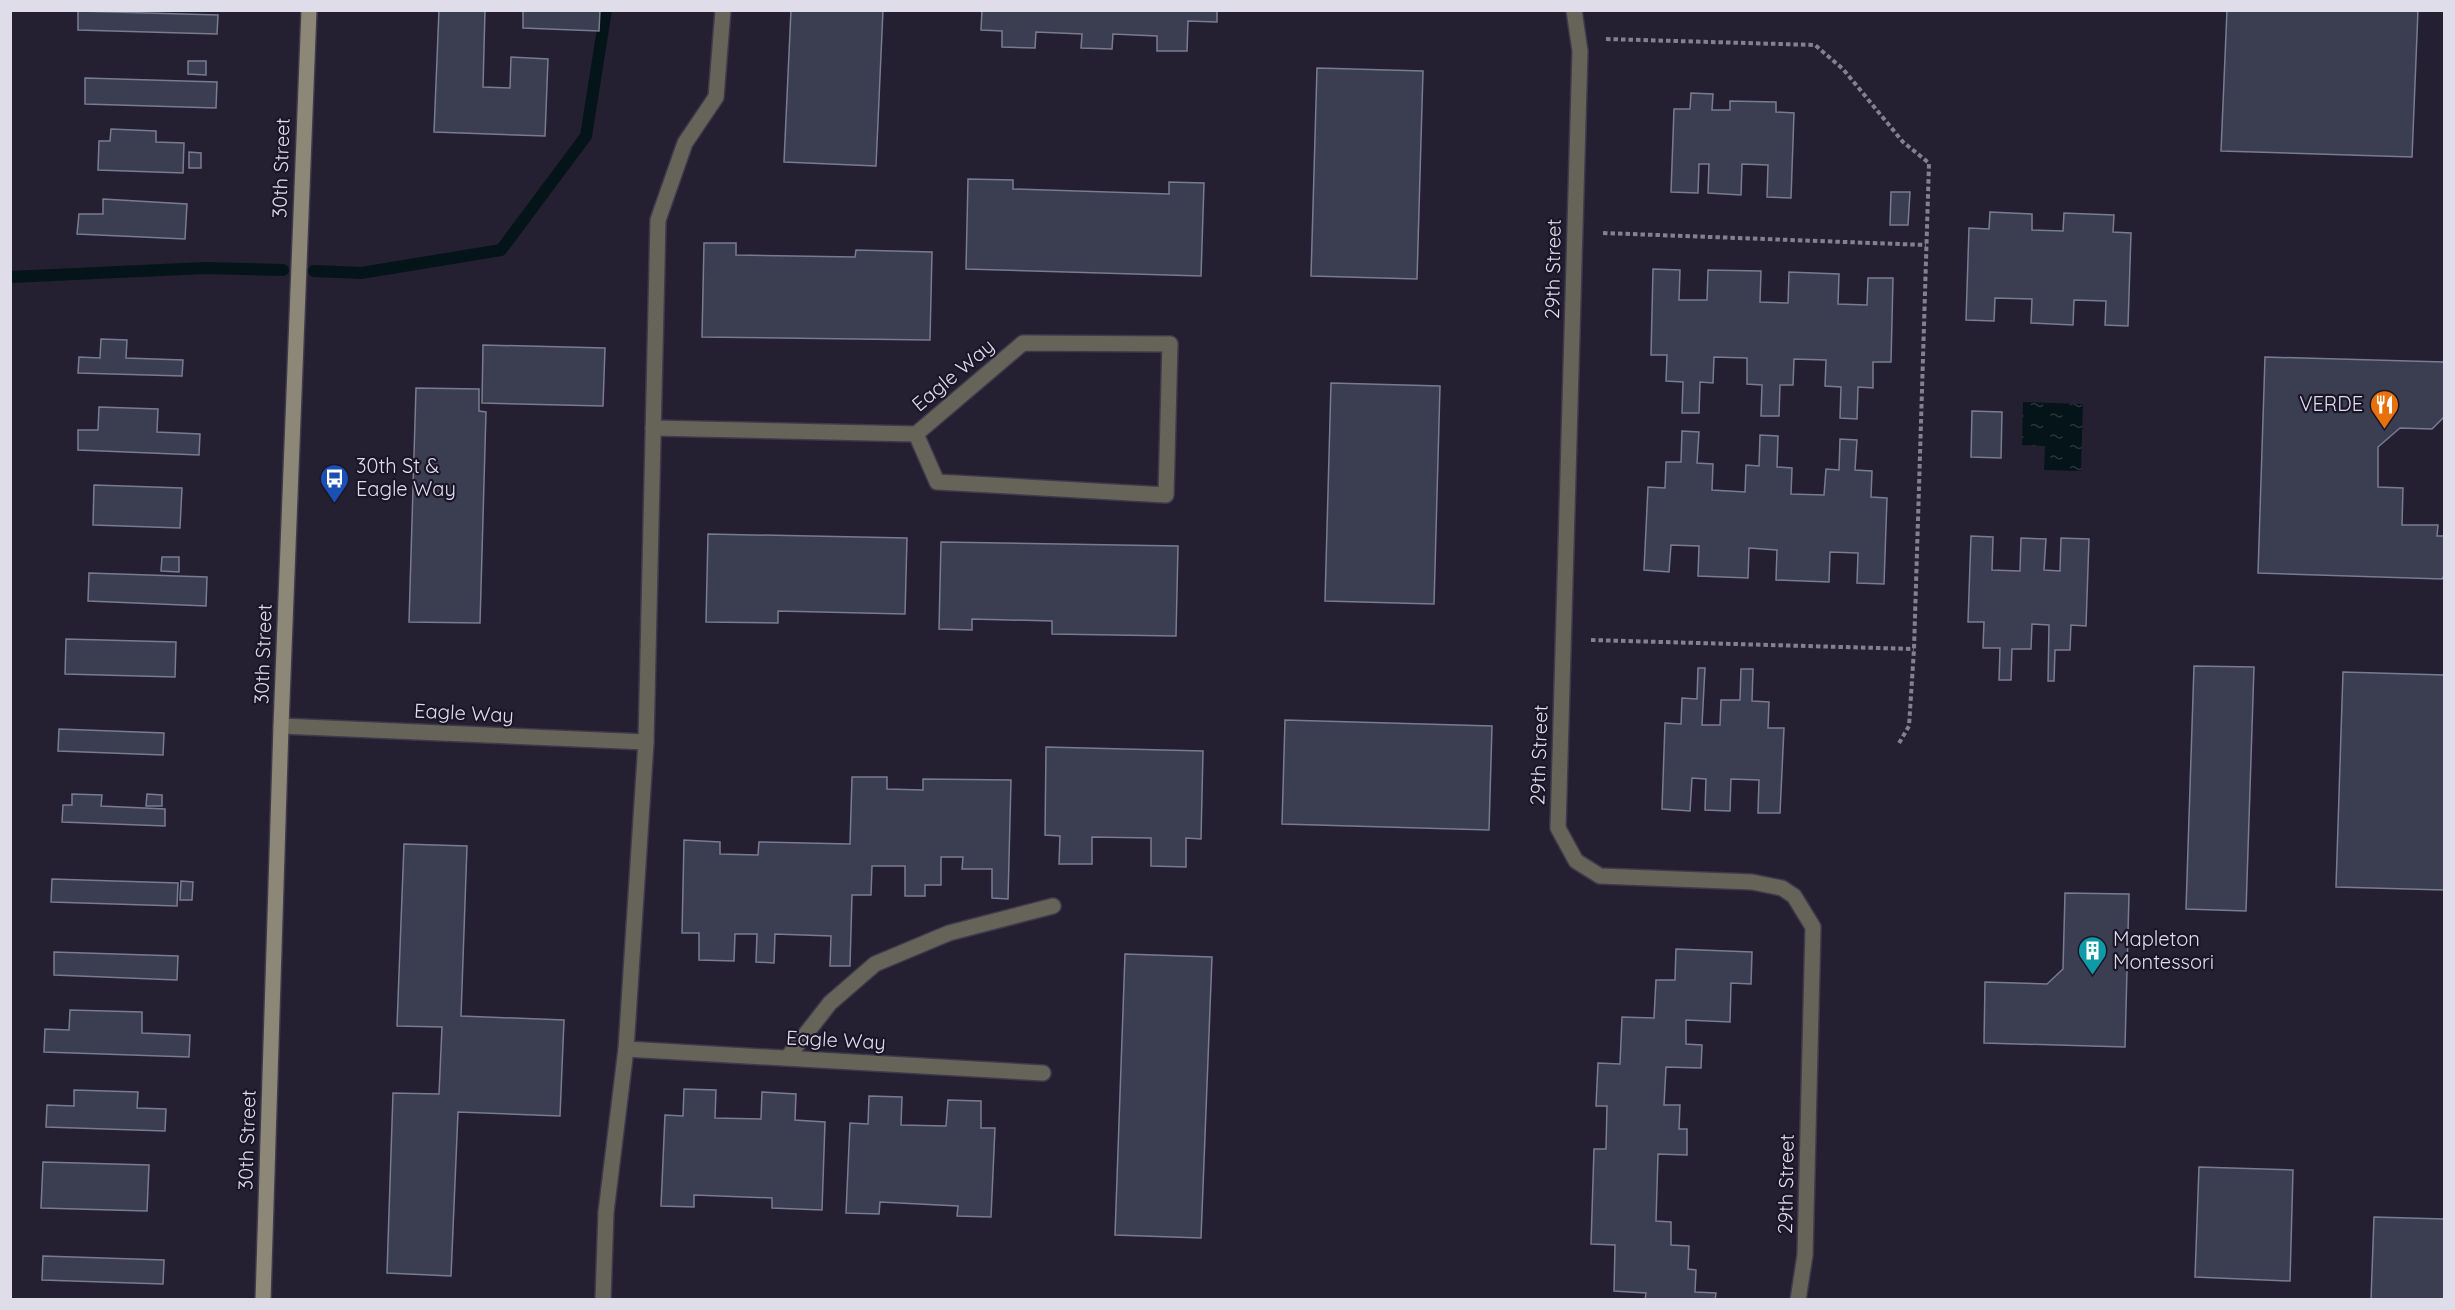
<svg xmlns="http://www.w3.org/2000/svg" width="2455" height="1310" font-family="Quicksand,sans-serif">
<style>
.water{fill:url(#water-ripples)}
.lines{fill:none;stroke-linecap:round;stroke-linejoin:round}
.stream{stroke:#051419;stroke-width:12}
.building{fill:#3b3d51;stroke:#797b92;stroke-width:1.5}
.lane-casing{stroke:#3e3a4c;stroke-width:18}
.street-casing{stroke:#3e3a4c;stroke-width:18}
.secondary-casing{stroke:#3e3a4c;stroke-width:18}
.path{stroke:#83808f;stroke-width:4;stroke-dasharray:4.5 3;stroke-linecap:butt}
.lane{stroke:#666359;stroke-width:15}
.street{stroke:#666359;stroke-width:15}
.secondary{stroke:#8c8777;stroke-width:15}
.labels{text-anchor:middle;stroke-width:4.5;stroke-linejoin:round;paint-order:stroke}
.street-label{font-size:20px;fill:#e0ddea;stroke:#1a1628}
.poi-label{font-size:20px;fill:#e0ddea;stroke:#1a1628;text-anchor:start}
</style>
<defs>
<pattern id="water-ripples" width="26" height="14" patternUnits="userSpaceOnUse" patternTransform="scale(1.5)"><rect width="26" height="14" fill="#051419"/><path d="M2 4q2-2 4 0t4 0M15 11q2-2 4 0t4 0" fill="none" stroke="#29363b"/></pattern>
</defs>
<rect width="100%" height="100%" fill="#242032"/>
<!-- water -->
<polygon class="water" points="2023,402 2083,404 2081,471 2044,470 2045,446 2022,445"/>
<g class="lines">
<!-- stream -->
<g class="stream">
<polyline points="314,271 361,273 501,250 586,136 606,10"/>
<polyline points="10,277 205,268 283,270"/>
</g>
</g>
<!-- building -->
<g class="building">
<polygon points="439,10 485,10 483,87 510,88 511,57 548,59 545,136 434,132"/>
<polygon points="523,10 600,10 599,31 523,28"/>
<polygon points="791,10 883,10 876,166 784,162"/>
<polygon points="982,10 1217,10 1217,22 1188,21 1187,51 1157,51 1157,36 1113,34 1112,49 1081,48 1082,34 1036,32 1035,48 1002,47 1002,31 981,30"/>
<polygon points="2227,10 2418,10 2412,157 2221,151"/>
<polygon points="78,11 218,15 217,34 78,30"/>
<polygon points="188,61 206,61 206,75 188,74"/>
<polygon points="1317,68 1423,71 1417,279 1311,276"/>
<polygon points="85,78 217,82 216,108 85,104"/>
<polygon points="1691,93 1713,94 1712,110 1730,110 1730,101 1776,102 1776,112 1794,113 1791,198 1767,197 1768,165 1742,164 1741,195 1708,193 1709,164 1699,164 1698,193 1671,192 1674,109 1690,109"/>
<polygon points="111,129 156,131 156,142 184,143 183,173 98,170 99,141 110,141"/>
<polygon points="189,152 201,153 201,168 189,168"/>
<polygon points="968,179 1013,180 1013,189 1169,194 1169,182 1204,183 1201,276 966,269"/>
<polygon points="1891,192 1910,192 1908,225 1890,225"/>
<polygon points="103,199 187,204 185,239 77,234 79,214 103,214"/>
<polygon points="1990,212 2032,214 2032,230 2063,231 2064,213 2114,215 2113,232 2131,233 2128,326 2105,325 2106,301 2074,300 2073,325 2031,323 2032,299 1995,298 1994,321 1966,320 1969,228 1989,229"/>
<polygon points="704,243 736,243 736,255 855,257 856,250 932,252 930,340 702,337"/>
<polygon points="1653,269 1680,270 1679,300 1707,300 1708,270 1761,271 1760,302 1788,303 1789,272 1839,274 1838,304 1867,305 1868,278 1893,278 1891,362 1873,362 1873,388 1858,387 1857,419 1840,418 1841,387 1825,386 1826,360 1794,359 1793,385 1780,385 1779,416 1761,416 1762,385 1747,384 1747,358 1714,357 1713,383 1700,382 1699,413 1682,413 1683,382 1666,381 1667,355 1651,355"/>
<polygon points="101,339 127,340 126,358 183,360 182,376 78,373 79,357 100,358"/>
<polygon points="483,345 605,348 603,406 482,403"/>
<polygon points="2265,357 2444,362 2444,417 2432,429 2400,428 2378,447 2378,487 2403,488 2402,525 2438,525 2437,536 2444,536 2444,576 2442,579 2258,573"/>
<polygon points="1331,383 1440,386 1434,604 1325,601"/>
<polygon points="416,388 479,389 479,411 486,412 480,623 409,622"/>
<polygon points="99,407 158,409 157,432 200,434 199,455 78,450 78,430 98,430"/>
<polygon points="1972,411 2002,412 2001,458 1971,457"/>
<polygon points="1682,431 1699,432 1697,463 1713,464 1712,490 1745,492 1746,465 1759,466 1760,435 1778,436 1777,467 1792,468 1791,494 1824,495 1826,469 1839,470 1840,439 1857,440 1855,470 1872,471 1871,497 1887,498 1884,584 1857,583 1858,553 1830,552 1829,582 1776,580 1777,550 1749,548 1748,578 1698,576 1699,546 1671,545 1669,572 1644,570 1648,487 1665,488 1666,462 1681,462"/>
<polygon points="94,485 182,488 180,528 93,525"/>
<polygon points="708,534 907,538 905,614 778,611 778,623 706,622"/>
<polygon points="1971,536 1993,537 1992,570 2020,571 2021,538 2046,539 2044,570 2060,571 2061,538 2089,539 2086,626 2071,625 2070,650 2055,650 2054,681 2048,681 2049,625 2032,624 2031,649 2012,649 2011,680 1999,680 2000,648 1983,648 1984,622 1968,622"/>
<polygon points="941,542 1178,546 1176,636 1052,634 1052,621 972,619 972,630 939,629"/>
<polygon points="162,557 179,557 179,572 161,571"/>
<polygon points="89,573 207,577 206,606 88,601"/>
<polygon points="66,639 176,642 175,677 65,674"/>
<polygon points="2194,666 2254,667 2246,911 2186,909"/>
<polygon points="1698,668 1705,668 1702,725 1720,725 1721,700 1740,700 1741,669 1753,669 1752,701 1769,702 1768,728 1784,728 1780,813 1758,813 1759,780 1731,779 1730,811 1705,810 1706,779 1692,778 1690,811 1662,809 1665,723 1681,724 1682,698 1697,699"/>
<polygon points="2343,672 2444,675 2444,890 2336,887"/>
<polygon points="1285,720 1492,726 1489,830 1282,824"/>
<polygon points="59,729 164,733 163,755 58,751"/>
<polygon points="1046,747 1203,751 1201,839 1186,838 1186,867 1151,866 1151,838 1092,837 1092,864 1059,864 1060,836 1045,835"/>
<polygon points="852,777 887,777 887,789 923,790 923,779 1011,780 1008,899 992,898 992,869 962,869 963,857 941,857 941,885 925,885 925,896 905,896 905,866 872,866 871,895 852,895 850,966 830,966 831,936 775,934 774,963 756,962 757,934 735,934 734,961 699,960 699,933 682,933 684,840 720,842 720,854 758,855 759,842 850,844"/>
<polygon points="72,794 102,795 101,806 165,809 165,826 62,822 63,805 72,805"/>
<polygon points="147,794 162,795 162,806 146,806"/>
<polygon points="404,844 467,846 461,1016 564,1020 560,1116 458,1112 451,1276 387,1273 393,1093 439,1094 442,1027 397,1026"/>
<polygon points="52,879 178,883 177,906 51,902"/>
<polygon points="181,881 193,882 192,900 180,900"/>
<polygon points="2065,893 2129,894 2125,1047 1984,1043 1985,982 2047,984 2063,969"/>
<polygon points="1676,949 1752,952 1751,984 1731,983 1730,1022 1686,1020 1686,1044 1702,1045 1701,1068 1666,1067 1664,1105 1680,1105 1679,1129 1687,1129 1687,1155 1658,1154 1656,1221 1671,1222 1671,1245 1689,1246 1688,1269 1696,1270 1695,1292 1716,1293 1715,1300 1645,1300 1646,1293 1614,1291 1615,1245 1591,1244 1594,1149 1606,1149 1607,1106 1596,1106 1598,1063 1620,1064 1622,1017 1654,1018 1656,980 1675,980"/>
<polygon points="54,952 178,956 177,980 54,975"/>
<polygon points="1125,954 1212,957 1201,1238 1115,1235"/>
<polygon points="70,1010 142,1012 142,1033 190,1035 189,1057 44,1052 45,1029 69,1030"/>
<polygon points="684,1089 716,1090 715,1118 761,1119 762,1092 796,1094 795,1120 825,1122 822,1210 772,1208 772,1198 694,1195 694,1207 661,1206 665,1115 683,1116"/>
<polygon points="74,1090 138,1092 137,1108 166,1109 165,1131 46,1127 47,1105 74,1106"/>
<polygon points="869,1096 902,1097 901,1125 946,1126 948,1100 981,1101 981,1128 995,1128 991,1217 957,1216 958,1206 880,1202 879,1214 846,1213 850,1123 868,1124"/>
<polygon points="43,1162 149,1165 147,1211 41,1208"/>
<polygon points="2199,1167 2293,1170 2290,1281 2195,1277"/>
<polygon points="2374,1217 2444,1219 2444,1300 2371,1300"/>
<polygon points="43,1256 164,1260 163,1284 42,1280"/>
</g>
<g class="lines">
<defs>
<g id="lane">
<polyline points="916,434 937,482 1166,495 1170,344"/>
<polyline points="787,1058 830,1003 875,964 949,933 1053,906"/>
</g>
<g id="street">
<polyline points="1574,10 1580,51 1558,828 1576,861 1600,876 1752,882 1782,888 1794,896 1813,927 1805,1255 1798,1300"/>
<polyline points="653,428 916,434 1023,343 1170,344"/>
<polyline points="281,726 646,742"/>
<polyline points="626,1049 1043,1073"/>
<polyline points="603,1300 606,1212 626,1049 646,742 658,220 685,143 716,97 723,10"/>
</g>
<polyline id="secondary" points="263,1300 281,726 309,10"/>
</defs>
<!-- lane casing -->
<use href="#lane" class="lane-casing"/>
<!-- street casing -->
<use href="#street" class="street-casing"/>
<!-- secondary casing -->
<use href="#secondary" class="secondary-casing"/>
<!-- path -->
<g class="path">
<polyline points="1606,39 1815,45 1843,69 1903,142 1929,163 1914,649 1909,726 1898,745"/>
<polyline points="1603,233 1926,245"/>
<polyline points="1591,640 1914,649"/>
</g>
<!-- lane -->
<use href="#lane" class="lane"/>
<!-- street -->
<use href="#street" class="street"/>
<!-- secondary -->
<use href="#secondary" class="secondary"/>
</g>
<!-- icons -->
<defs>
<symbol id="restaurant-pin" viewBox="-11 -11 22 30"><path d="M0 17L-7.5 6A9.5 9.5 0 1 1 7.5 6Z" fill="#e8710a" stroke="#1a1628"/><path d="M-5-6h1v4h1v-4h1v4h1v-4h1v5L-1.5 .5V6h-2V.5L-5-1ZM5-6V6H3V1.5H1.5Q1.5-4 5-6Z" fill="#fff"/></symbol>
<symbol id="bus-pin" viewBox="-11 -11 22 30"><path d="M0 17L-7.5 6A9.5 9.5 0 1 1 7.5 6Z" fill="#1a4fb4" stroke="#1a1628"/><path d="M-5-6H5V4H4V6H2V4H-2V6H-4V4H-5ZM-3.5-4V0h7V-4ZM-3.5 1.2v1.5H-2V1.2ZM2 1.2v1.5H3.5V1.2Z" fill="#fff"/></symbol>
<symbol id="building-pin" viewBox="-11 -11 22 30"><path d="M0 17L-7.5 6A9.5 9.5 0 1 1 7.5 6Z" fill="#0f9aa8" stroke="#1a1628"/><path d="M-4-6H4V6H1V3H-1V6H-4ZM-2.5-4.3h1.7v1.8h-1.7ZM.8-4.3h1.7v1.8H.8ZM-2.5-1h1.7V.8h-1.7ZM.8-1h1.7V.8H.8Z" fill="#fff"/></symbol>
</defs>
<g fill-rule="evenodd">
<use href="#restaurant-pin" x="2368" y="388" width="33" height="45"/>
<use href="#bus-pin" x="318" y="462" width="33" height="45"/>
<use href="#building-pin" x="2076" y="934" width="33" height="45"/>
</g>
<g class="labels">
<!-- street labels -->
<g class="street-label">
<text transform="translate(281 168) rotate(-88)" y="7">30th Street</text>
<text transform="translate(1553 269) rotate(-89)" y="7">29th Street</text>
<text transform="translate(953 375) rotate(-40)" y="7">Eagle Way</text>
<text transform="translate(263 654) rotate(-88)" y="7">30th Street</text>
<text transform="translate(464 713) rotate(3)" y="7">Eagle Way</text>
<text transform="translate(1539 755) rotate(-88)" y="7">29th Street</text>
<text transform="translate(836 1040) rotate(3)" y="7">Eagle Way</text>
<text transform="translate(247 1140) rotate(-88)" y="7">30th Street</text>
<text transform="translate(1786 1184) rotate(-89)" y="7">29th Street</text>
</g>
<!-- poi labels -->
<g class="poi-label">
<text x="2363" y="411" text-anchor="end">VERDE</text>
<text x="356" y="473">30th St &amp;<tspan x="356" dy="23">Eagle Way</tspan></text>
<text x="2113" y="946">Mapleton<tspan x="2113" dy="23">Montessori</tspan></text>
</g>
</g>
<!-- border -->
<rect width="2455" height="1310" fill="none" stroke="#e0ddea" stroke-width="24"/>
</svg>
